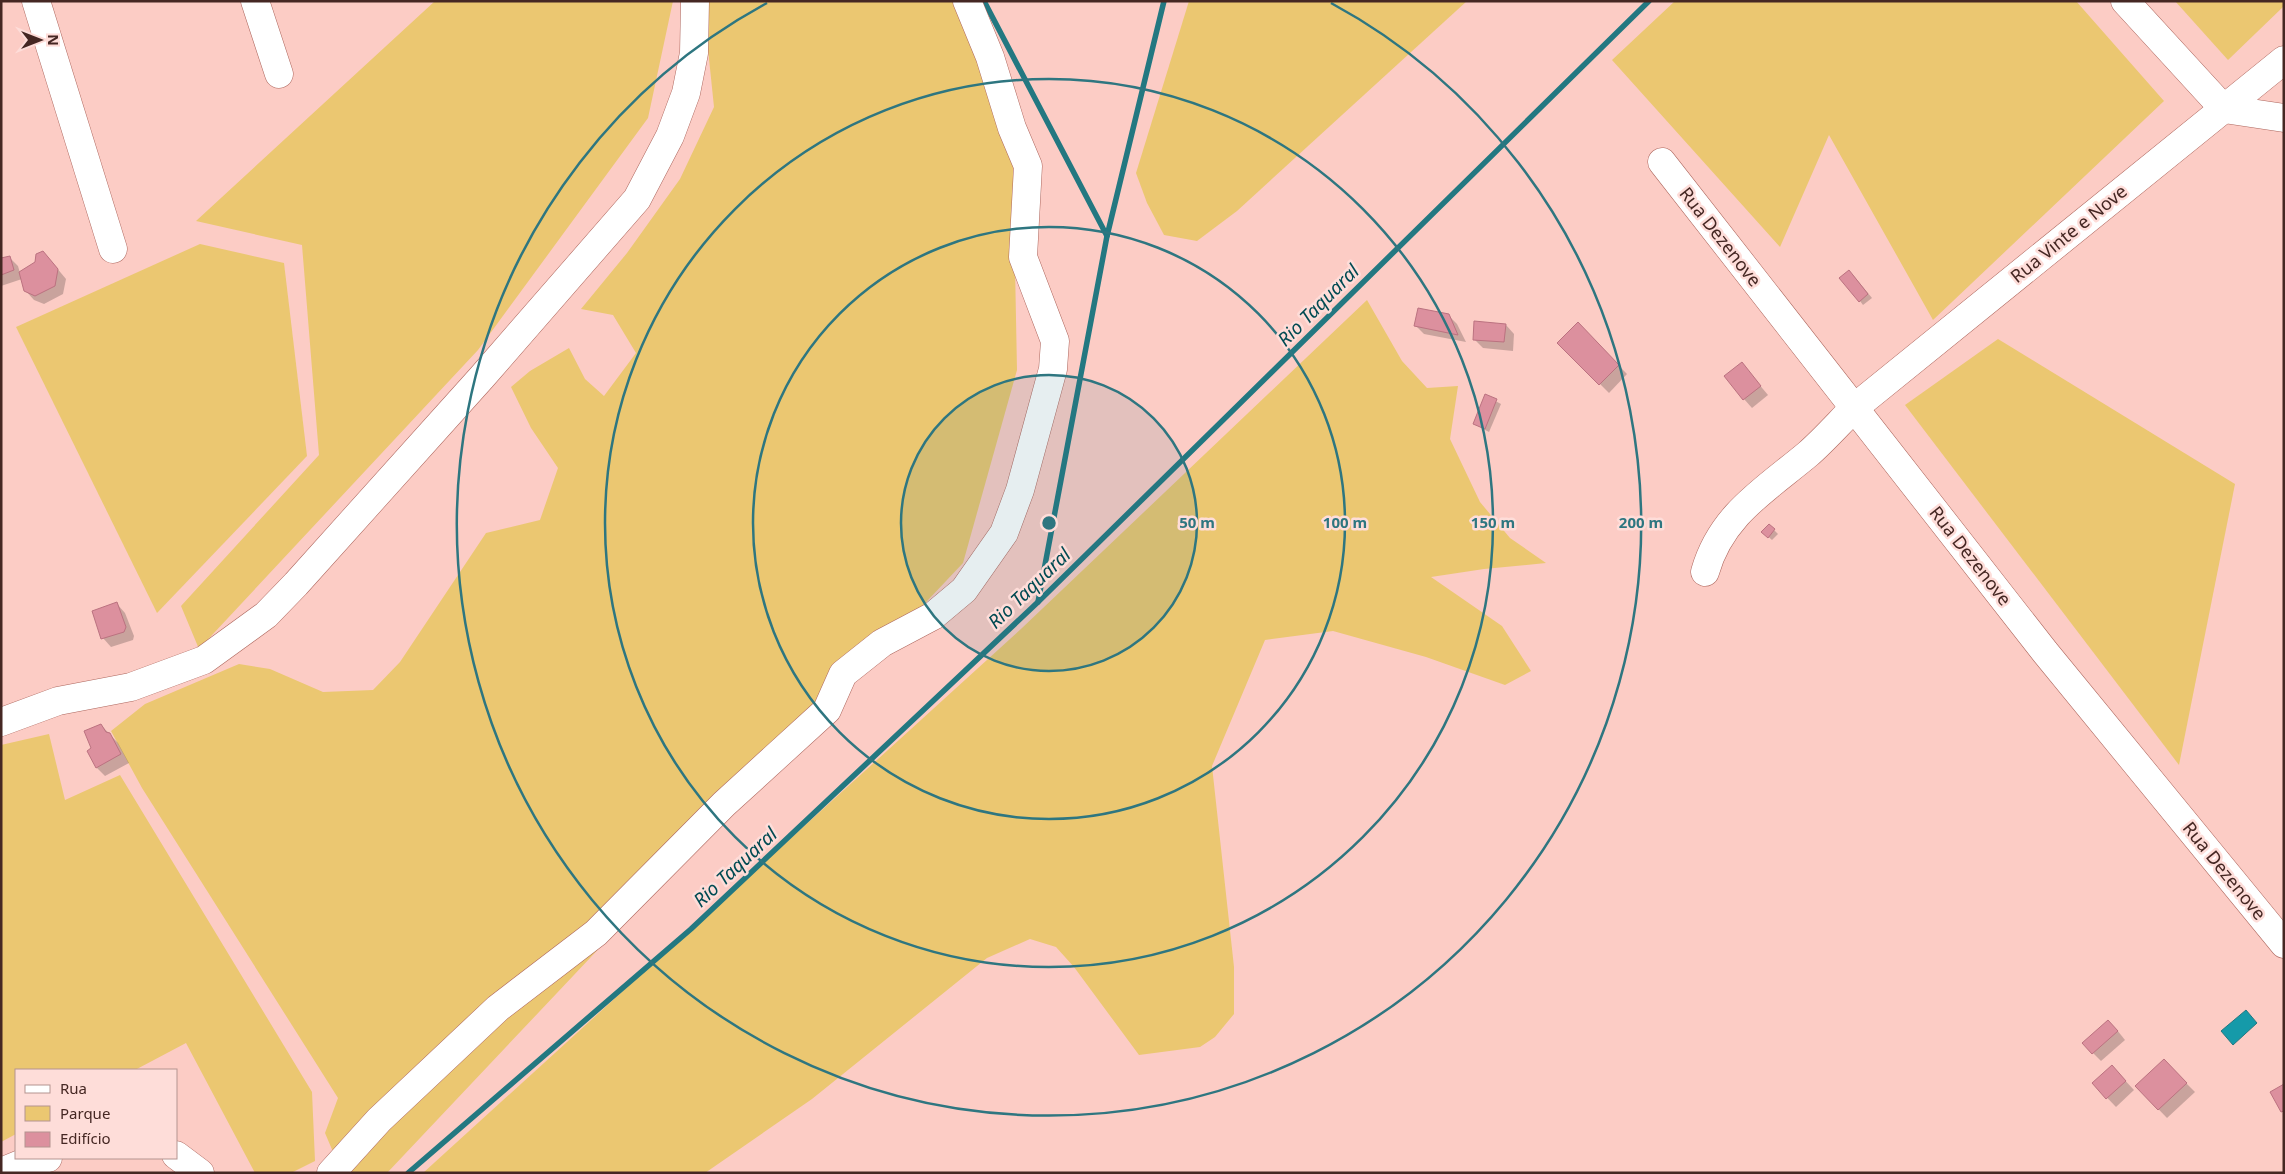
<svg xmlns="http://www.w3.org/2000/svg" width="2285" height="1174" font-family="'Noto Sans',sans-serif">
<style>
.green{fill:#ebc771}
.water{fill:#159aa9;stroke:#237881}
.shadow{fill:#0003}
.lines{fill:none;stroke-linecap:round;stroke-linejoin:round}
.stream{stroke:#237881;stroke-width:5.5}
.building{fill:#dc909e;stroke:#bb7280}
.minor-casing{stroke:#ad665d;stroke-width:29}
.minor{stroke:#fff;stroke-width:28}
.ring{fill:none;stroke:#2e7680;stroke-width:2.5}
.labels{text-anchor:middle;stroke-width:5;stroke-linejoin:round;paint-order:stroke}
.street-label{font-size:18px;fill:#452723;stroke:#feddd9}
.water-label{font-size:19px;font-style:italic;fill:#004a52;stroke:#feddd9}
.centre{fill:#2e7680;stroke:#feddd9;stroke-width:2.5}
.ring-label{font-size:15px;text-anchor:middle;font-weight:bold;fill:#2e7680;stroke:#feddd9;stroke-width:5;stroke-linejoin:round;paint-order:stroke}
</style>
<rect width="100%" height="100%" fill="#fcccc5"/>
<!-- green -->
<g class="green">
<polygon points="435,1 673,1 648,118 478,350 199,649 181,606 319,455 302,245 196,221"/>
<polygon points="703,1 967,1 1013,162 1017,370 963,563 387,1173 342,1173 325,1133 338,1098 142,788 111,731 145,704 239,664 270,669 323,692 373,690 400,662 486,533 540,520 558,468 531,428 511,387 530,371 569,348 585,379 604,396 636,353 613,315 581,309 627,253 680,179 714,107"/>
<polygon points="1189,1 1467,1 1237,211 1197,241 1164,235 1147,203 1136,173"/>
<polygon points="1675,1 2076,1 2164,101 1933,320 1829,135 1780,247 1612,60"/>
<polygon points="2175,1 2284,1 2284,6 2228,60"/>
<polygon points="200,244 284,263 307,456 157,613 16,327"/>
<polygon points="1367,300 1402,361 1427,388 1458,386 1450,439 1480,502 1510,538 1546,563 1484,569 1431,577 1502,626 1531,671 1505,685 1426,657 1333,631 1265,640 1212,766 1234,967 1234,1014 1215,1037 1200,1047 1139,1055 1074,967 1056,947 1030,939 987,958 812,1099 705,1173 423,1173 1022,628"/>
<polygon points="1998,339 2235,484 2179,765 1905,405"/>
<polygon points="49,734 65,800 120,775 312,1092 315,1161 291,1173 255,1173 186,1043 135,1070 16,1070 16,1134 1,1142 1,745"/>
</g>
<!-- water -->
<polygon class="water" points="2246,1010 2257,1023 2233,1045 2221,1031"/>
<!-- shadow -->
<g class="shadow">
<polygon points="9,257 18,266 20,273 51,261 66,279 63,294 44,304 34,300 25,290 22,279 1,286 1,259"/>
<polygon points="1853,275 1872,298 1863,305 1860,301"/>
<polygon points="1448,315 1457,324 1466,342 1424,334 1415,325"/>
<polygon points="1578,324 1627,374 1609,393 1559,343"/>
<polygon points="1506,325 1514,334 1513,351 1483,348 1474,339"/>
<polygon points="1742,364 1768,395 1752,408 1744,399"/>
<polygon points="1486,396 1501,404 1489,432 1474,424"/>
<polygon points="1769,525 1778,534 1772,540 1763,532"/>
<polygon points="117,604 125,613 134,636 133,640 111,647 103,638"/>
<polygon points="101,725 118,743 129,763 105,776 97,768 89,751 92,748"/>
<polygon points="2117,1030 2125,1040 2101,1061 2093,1053"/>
<polygon points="2164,1061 2195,1092 2167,1118 2137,1087"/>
<polygon points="2120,1075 2134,1090 2116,1107 2093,1083"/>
</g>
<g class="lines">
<!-- stream -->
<g class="stream">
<polyline points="984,1 1107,236 1038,602"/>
<polyline points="1107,236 1164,1"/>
<polyline points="408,1173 691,929 1038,602 1649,1"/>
</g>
</g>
<!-- building -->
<g class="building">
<polygon points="43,251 58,269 55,286 35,296 24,291 19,272 35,262 36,254"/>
<polygon points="10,256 14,270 1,275 1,258"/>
<polygon points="1849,270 1868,294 1859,302 1839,278"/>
<polygon points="1418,308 1449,314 1458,335 1414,326"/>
<polygon points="1474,321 1506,324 1504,342 1473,340"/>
<polygon points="1578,322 1619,365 1599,385 1557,343"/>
<polygon points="1742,362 1761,386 1743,400 1724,376"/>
<polygon points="1485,394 1497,399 1485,429 1473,424"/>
<polygon points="1769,524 1775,529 1768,538 1761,532"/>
<polygon points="117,602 126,627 124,632 101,639 92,611"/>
<polygon points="101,724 106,732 110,733 121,754 96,768 87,751 91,748 84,731"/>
<polygon points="2108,1020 2118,1031 2092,1054 2082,1043"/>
<polygon points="2164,1059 2187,1083 2158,1110 2135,1086"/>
<polygon points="2112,1065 2126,1081 2106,1099 2092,1083"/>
<polygon points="2284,1084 2284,1111 2281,1112 2270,1092"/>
</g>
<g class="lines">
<defs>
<g id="minor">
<polyline points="36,1 113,249"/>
<polyline points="255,1 279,74"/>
<polyline points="2125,1 2224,109 2284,118"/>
<polyline points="1662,162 2045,652 2284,944"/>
<path d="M1705 572C1721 515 1765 490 1808 454 1824 440 1839 423 1854 408L2284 60"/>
<polyline points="1,722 58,701 131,687 204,660 266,615 296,584 482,377 637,199 670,136 686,93 694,53 695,1"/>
<polyline points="176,1155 200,1173"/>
<polyline points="1,1172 23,1163 48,1158"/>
<polyline points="331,1173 379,1120 498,1008 596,933 724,804 827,710 843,674 882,643 933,616 964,590 1004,533 1020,490 1053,369 1055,341 1023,257 1028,166 1012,128 990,57 967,1"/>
</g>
</defs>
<!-- minor casing -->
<use href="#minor" class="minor-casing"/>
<!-- minor -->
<use href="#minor" class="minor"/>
</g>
<!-- distance rings -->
<circle cx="1049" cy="523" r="148" fill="#2e7680" fill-opacity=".12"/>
<g class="ring">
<circle cx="1049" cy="523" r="148"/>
<circle cx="1049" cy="523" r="296"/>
<circle cx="1049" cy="523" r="444"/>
<path d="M1331 3A592 592 0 1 1 767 3"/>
</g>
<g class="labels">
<!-- street labels -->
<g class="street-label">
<text transform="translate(2069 234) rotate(-39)" y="6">Rua Vinte e Nove</text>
<text transform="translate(1720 237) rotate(52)" y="6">Rua Dezenove</text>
<text transform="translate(1970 556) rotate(52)" y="6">Rua Dezenove</text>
<text transform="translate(2224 871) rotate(51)" y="6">Rua Dezenove</text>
</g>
<!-- water labels -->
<g class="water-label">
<text transform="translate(1318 305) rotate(-45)" y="7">Rio Taquaral</text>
<text transform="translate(1029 588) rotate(-44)" y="7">Rio Taquaral</text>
<text transform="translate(735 867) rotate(-43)" y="7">Rio Taquaral</text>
</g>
</g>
<circle cx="1049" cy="523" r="8" class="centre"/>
<g class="ring-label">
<text x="1197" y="528">50 m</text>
<text x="1345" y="528">100 m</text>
<text x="1493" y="528">150 m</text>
<text x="1641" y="528">200 m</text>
</g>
<!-- border -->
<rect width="2285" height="1174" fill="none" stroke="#452723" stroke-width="5"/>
<!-- legend -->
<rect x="15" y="1069" width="162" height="90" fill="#feddd9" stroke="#b49490"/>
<rect x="25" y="1085" width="25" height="8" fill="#ffffff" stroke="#b49490"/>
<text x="60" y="1094" font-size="15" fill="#452723">Rua</text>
<rect x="25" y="1106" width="25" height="15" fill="#ebc771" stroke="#b49490"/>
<text x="60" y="1119" font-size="15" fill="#452723">Parque</text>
<rect x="25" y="1132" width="25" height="15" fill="#dc909e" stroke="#b49490"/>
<text x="60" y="1144" font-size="15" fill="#452723">Edifício</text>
<!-- north arrow -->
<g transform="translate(40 40) rotate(90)" stroke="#feddd9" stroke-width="4" paint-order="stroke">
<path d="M0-4L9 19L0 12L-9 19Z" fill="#452723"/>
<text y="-8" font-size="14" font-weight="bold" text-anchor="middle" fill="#452723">N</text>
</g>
</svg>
